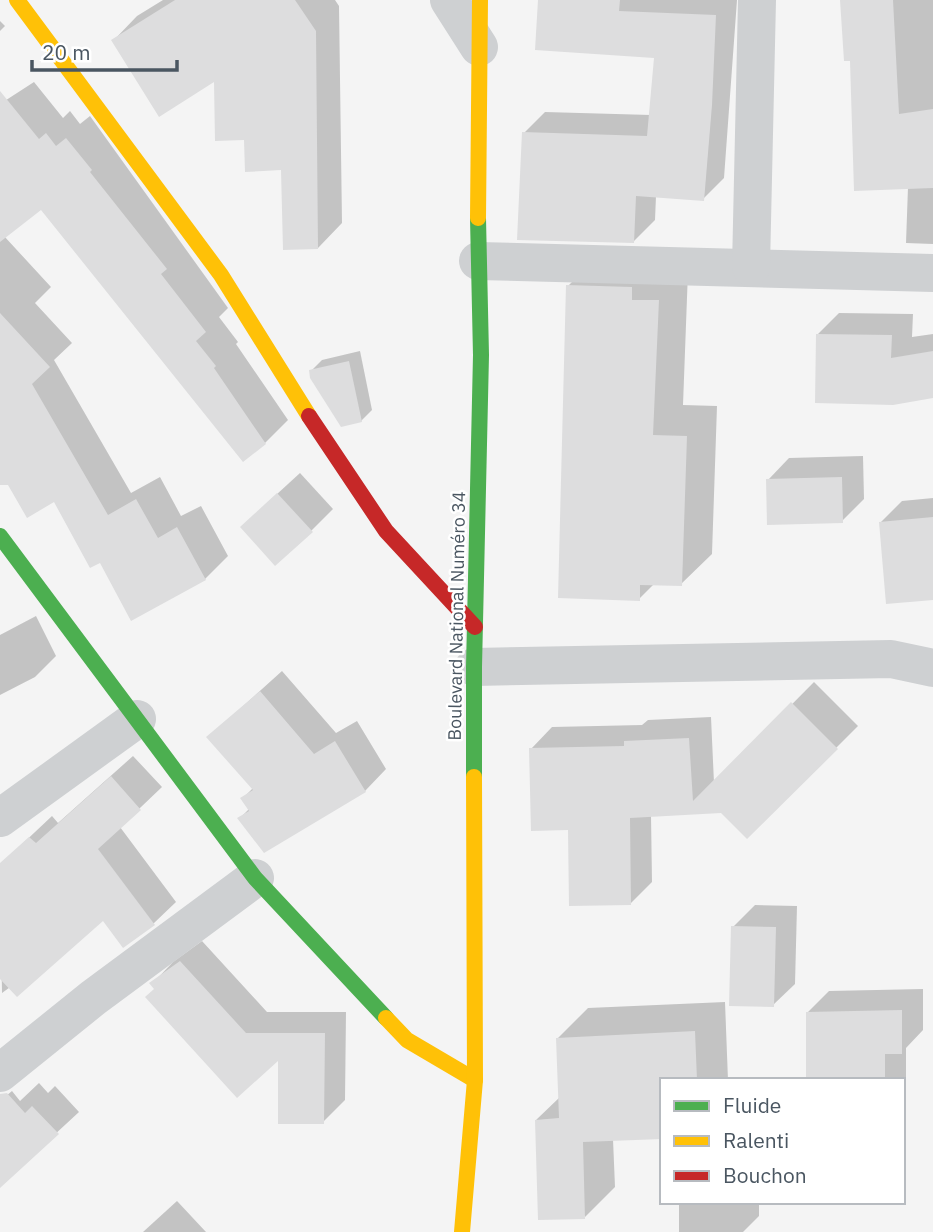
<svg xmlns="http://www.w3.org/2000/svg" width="933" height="1232" font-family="'IBM Plex Sans',sans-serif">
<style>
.shadow{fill:#0003}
.building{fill:#ddddde}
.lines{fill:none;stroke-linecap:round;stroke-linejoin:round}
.street{stroke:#ced0d2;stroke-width:38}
.fast{stroke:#4caf50;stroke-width:16}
.slow{stroke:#ffc107;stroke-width:16}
.jam{stroke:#c62828;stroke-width:16}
.labels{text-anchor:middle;stroke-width:5;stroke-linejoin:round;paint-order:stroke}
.street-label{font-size:18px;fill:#4a5661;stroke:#fff}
</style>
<rect width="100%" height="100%" fill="#f4f4f4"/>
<!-- shadow -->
<g class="shadow">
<polygon points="163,0 335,0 339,6 342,223 318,248 283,169 246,139 216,78 113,41 137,16"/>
<polygon points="540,0 737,0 724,178 703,199 656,196 655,220 634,241 524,133 545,112 651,115 656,56"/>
<polygon points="842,0 933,0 933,244 906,243 908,187 852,59"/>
<polygon points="0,21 5,26 0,31"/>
<polygon points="34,82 63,118 70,111 80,124 90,116 228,308 219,317 238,342 236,344 288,420 265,443 42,207 4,236 51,287 35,303 72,343 54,360 131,493 160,477 181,516 201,506 228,556 205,579 100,560 54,500 0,468 0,104"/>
<polygon points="598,256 688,271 683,405 717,406 712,554 681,584 655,583 639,599 568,286"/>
<polygon points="839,313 913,314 912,337 933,334 933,396 818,334"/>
<polygon points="360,351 372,410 361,421 311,371 322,360"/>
<polygon points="863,456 864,499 842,521 768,480 789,458"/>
<polygon points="300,473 333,509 311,531 264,506"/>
<polygon points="933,498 933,598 881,522 902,501"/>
<polygon points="36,616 56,656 35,677 0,695 0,635"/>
<polygon points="282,671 336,733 357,721 386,769 365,791 240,818 249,809 243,798 253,788 209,737"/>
<polygon points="814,682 858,726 747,837 721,812 651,815 652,882 630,904 570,829 531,749 552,727 642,725 648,720 711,717 714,783"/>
<polygon points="133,756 162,787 120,827 176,902 154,923 124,946 103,919 2,993 0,865 52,816 58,823"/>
<polygon points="755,905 797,906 795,984 773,1005 733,927"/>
<polygon points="202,941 267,1012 346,1012 345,1100 323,1122 280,1057 156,989 152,984 173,962"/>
<polygon points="923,989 923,1030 906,1048 906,1078 903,1081 808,1080 808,1012 829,991"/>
<polygon points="725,1002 728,1080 662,1080 613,1139 615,1187 585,1217 536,1120 560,1097 558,1038 588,1008"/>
<polygon points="39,1083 48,1093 55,1086 79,1112 0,1185 0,1101 12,1091 20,1101"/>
<polygon points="177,1201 206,1232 143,1232"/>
<polygon points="679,1202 759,1202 759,1216 743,1232 679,1232"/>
</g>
<!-- building -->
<g class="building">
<polygon points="175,0 295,0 316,31 318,249 283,250 281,170 245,172 244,140 215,141 214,82 159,117 111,40"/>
<polygon points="538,0 620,0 619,11 716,15 712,105 704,201 636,196 634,243 517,240 522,132 647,136 654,58 535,50"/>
<polygon points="840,0 893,0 899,114 933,109 933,188 854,191 850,61 844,61"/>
<polygon points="0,91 39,139 46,133 56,146 66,138 92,170 90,172 167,269 161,274 206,332 196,341 216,366 214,368 266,444 243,462 41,210 0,242"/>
<polygon points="566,285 632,287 632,300 659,300 653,435 687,436 682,586 640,585 640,601 558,598"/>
<polygon points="0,313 50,367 32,384 108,515 136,499 158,538 177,527 206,580 131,621 100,563 90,568 54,502 27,518 8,485 0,485"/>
<polygon points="816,334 892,335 891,358 933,351 933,398 893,405 815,403"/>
<polygon points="349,361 362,422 341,427 310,378 309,370"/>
<polygon points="842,477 843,523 767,525 766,479"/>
<polygon points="277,493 313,532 275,566 240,527"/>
<polygon points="933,517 933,600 886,604 879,522"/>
<polygon points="260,691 314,754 335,741 366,792 264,853 237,818 249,811 240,798 253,790 206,737"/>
<polygon points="791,702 838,749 747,839 721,813 630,818 631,905 569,906 568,830 531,831 529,748 624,746 624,741 689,738 693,801"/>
<polygon points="111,776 141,810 98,849 155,925 123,948 103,921 17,997 0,979 0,863 29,837 36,843"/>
<polygon points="731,926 776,927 774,1007 729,1006"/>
<polygon points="180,961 246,1033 325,1033 324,1124 278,1124 278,1061 237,1098 145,997 154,989 149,983"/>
<polygon points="902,1010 902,1054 885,1054 885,1080 806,1080 806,1012"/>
<polygon points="695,1031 697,1080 662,1080 662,1139 583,1142 585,1219 538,1220 535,1120 559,1118 556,1038"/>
<polygon points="7,1093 25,1113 32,1106 59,1134 0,1188 0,1094"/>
</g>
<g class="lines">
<!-- street -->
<g class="street">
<polyline points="449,0 479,47"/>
<polyline points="478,261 933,273"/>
<polyline points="751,267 757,0"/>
<polyline points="474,667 891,659 933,668"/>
<polyline points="0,818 137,719"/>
<polyline points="0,1073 93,998 255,878"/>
</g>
<!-- fast -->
<g class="fast">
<polyline points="0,536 255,878 386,1018"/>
<polyline points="474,777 474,667 481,355 478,218"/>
</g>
<!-- slow -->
<g class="slow">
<polyline points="17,0 221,275 309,416"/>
<polyline points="478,218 480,0"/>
<polyline points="386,1018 407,1040 475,1080"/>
<polyline points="462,1232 475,1080 474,777"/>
</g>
<!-- jam -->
<polyline class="jam" points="309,416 386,531 475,627"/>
</g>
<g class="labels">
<!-- street labels -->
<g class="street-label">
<text transform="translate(457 616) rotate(-89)" y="6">Boulevard National Numéro 34</text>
</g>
</g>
<!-- legend -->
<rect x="660" y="1078" width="245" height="126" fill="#ffffff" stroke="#b7bbc0" stroke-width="2"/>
<rect x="674" y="1101" width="35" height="10" fill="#4caf50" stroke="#b7bbc0" stroke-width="2"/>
<text x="723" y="1113" font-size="21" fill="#4a5661">Fluide</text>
<rect x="674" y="1136" width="35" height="10" fill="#ffc107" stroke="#b7bbc0" stroke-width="2"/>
<text x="723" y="1148" font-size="21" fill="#4a5661">Ralenti</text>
<rect x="674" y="1171" width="35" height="10" fill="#c62828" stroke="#b7bbc0" stroke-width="2"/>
<text x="723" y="1183" font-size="21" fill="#4a5661">Bouchon</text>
<!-- scale -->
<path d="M32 60v10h145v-10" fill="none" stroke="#4a5661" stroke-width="3.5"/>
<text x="42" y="60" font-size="21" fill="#4a5661" stroke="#ffffff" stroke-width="5" paint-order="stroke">20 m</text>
</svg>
